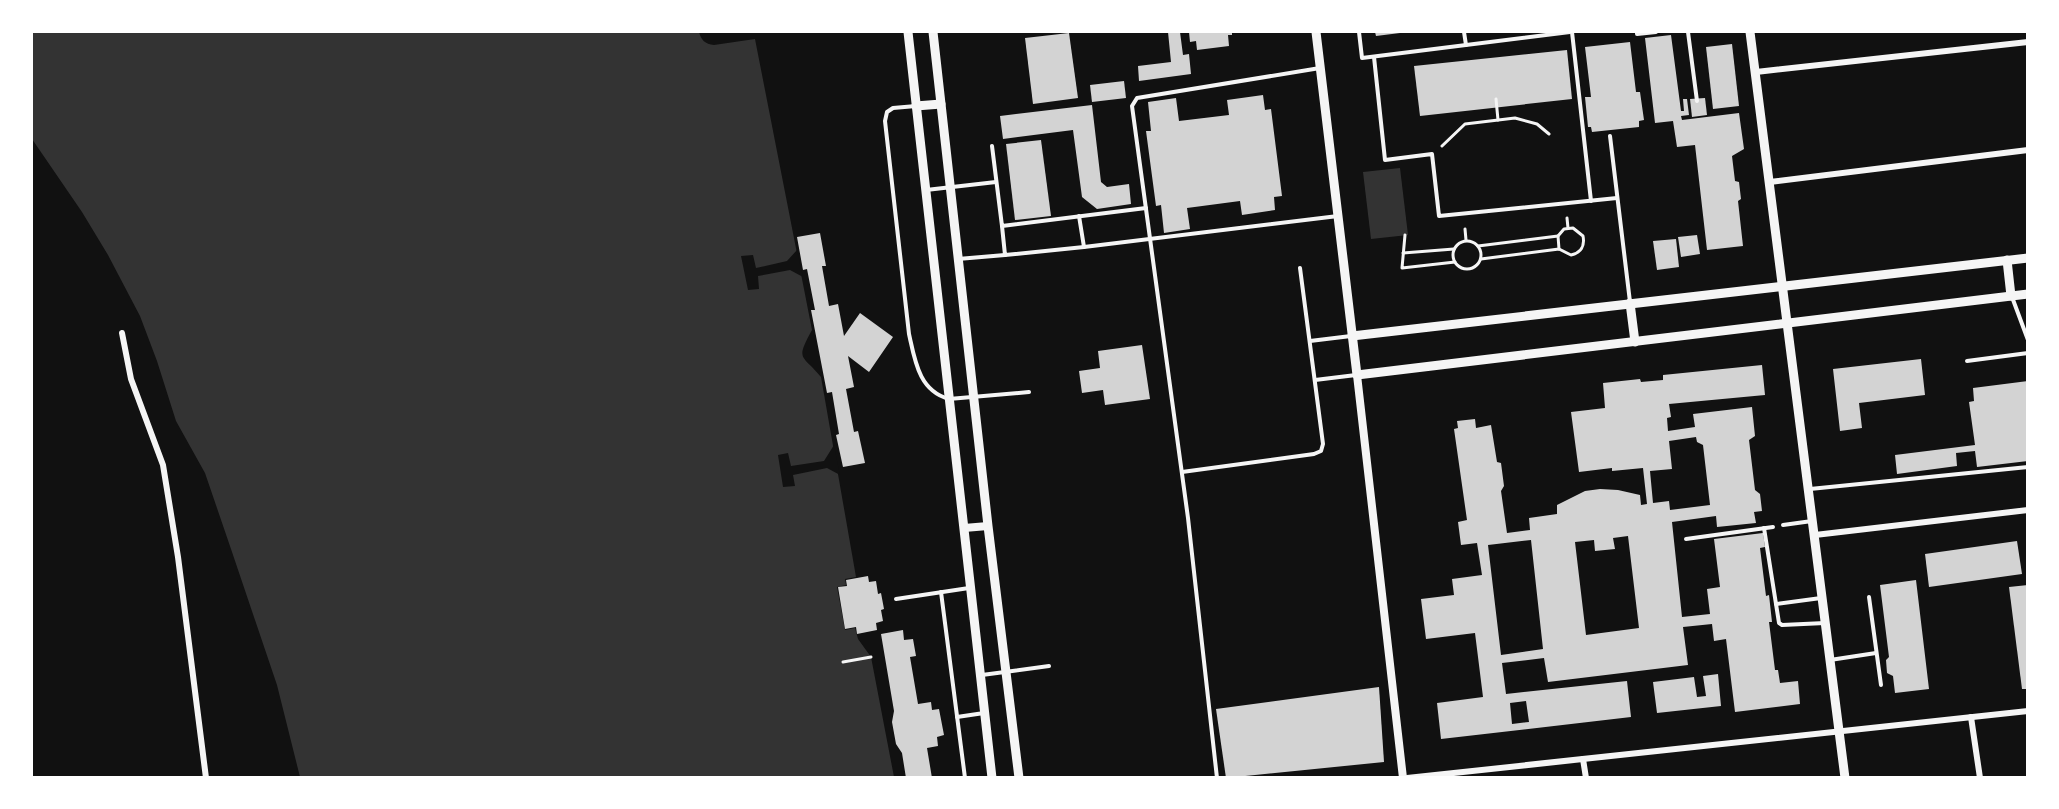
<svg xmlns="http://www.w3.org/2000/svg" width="2059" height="809" font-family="Helvetica,sans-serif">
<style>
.water{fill:#333}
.pier{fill:#111}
.building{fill:#d3d3d3;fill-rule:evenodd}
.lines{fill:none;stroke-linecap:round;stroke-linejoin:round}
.path{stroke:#f5f5f5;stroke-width:3}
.service{stroke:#f5f5f5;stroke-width:4}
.minor{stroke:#f5f5f5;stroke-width:6}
.tertiary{stroke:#f5f5f5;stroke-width:8}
.secondary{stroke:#f5f5f5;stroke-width:9}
</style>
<rect width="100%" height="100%" fill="#111"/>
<!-- water -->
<g class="water">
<path d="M32 32H699C701 40 705 44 714 45L755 39 812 330C795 361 802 354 821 377L856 577 845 579 846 585 837 587 845 630 855 628 858 639 871 657 894 777H300L277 685 231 549 205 473 176 421 157 361 140 316 108 255 82 212 32 139Z"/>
<polygon points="1400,168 1408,235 1371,239 1363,172"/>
</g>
<!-- pier -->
<g class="pier">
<polygon points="797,250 803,277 790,270 758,276 759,289 748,290 741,256 753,255 756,268 787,261"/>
<polygon points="834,445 840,475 827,468 793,475 795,486 783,487 778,455 788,453 791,466 824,461"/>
</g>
<!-- building -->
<g class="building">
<polygon points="1168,32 1180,32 1183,55 1189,54 1191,74 1139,81 1138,66 1171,62"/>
<polygon points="1189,32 1232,32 1232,35 1228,35 1229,46 1197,50 1196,41 1190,42"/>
<polygon points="1375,32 1400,32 1400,33 1376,36"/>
<polygon points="1069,33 1078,98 1033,104 1025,38"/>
<polygon points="1671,35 1681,111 1684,111 1683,99 1687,99 1689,115 1681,116 1682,120 1739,113 1744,149 1732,156 1735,181 1739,182 1741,199 1738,201 1743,246 1707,250 1695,145 1677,147 1673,121 1655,123 1645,38"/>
<polygon points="1630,42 1636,92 1640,92 1644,120 1639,121 1639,127 1592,132 1591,127 1588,127 1585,97 1591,97 1585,47"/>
<polygon points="1732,44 1739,106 1713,109 1706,47"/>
<polygon points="1567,50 1572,99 1420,116 1414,66"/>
<polygon points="1124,81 1126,98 1092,102 1090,85"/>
<polygon points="1263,95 1265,110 1271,109 1282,196 1274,197 1275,210 1242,215 1240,201 1187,208 1190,229 1164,233 1161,205 1156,206 1146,131 1151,131 1148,102 1176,98 1179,121 1229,115 1227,100"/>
<polygon points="1705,98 1707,115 1692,117 1690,99"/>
<polygon points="1092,105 1101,182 1107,187 1129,184 1131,204 1097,209 1082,197 1073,130 1003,139 1000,116"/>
<polygon points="1041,140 1051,216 1015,220 1006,144"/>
<polygon points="820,233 826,266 822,266 829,306 838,304 844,336 860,313 893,337 869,372 848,356 854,387 846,389 854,432 858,431 865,463 843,467 836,435 839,434 832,392 827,393 811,310 815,310 807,269 803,270 797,237"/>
<polygon points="1697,235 1700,254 1681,257 1678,237"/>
<polygon points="1676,239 1679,267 1657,270 1653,241"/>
<polygon points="1142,345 1150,399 1105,405 1103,390 1082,393 1079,371 1100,368 1098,351"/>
<polygon points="1921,359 1925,395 1859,403 1862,428 1840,431 1833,369"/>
<path d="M1762 365 1765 395 1669 404 1671 417 1667 418 1668 431 1695 427 1693 414 1752 407 1755 436 1749 440 1755 490 1760 494 1762 511 1754 512 1756 523 1717 527 1716 516 1672 522 1682 617 1710 614 1707 589 1720 587 1714 539 1763 533 1765 547 1760 548 1766 596 1769 595 1772 622H1769L1775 670H1778L1780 683 1798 681 1800 704 1735 712 1726 639 1714 641 1712 624 1683 627 1688 665 1548 682 1544 658 1502 663 1506 694 1627 681 1631 717 1441 739 1437 703 1483 697 1475 633 1426 639 1421 599 1454 595 1452 579 1482 575 1477 543 1461 545 1458 522 1467 520 1454 429 1458 428 1457 421 1475 419 1476 428 1491 425 1497 462 1501 463 1504 486 1501 491 1507 533 1530 530 1529 518 1557 514V505L1585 491 1600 489 1618 490 1640 495 1641 505 1647 504 1643 468 1612 471V468L1579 472 1571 412 1605 408 1603 383 1640 379 1641 382 1663 380V375ZM1696 437 1697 442 1703 445 1710 505 1670 510 1669 501 1653 503 1650 471 1672 469 1669 441ZM1628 536 1639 628 1586 635 1575 542 1594 540 1595 551 1615 549 1613 538ZM1531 540 1543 649 1501 655 1488 545ZM1526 701 1529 722 1512 724 1510 703Z"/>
<polygon points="2028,381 2028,461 1977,467 1975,451 1956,453 1957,466 1897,474 1895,455 1975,445 1969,402 1974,401 1973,388"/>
<polygon points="2017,541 2022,574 1929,587 1925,554"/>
<polygon points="868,576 869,582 876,581 878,594 881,593 884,609 881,610 883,621 876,623 877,630 857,634 856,627 845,629 838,587 847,586 846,580"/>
<polygon points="1916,580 1929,689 1895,693 1893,676 1887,673 1886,660 1889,657 1880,585"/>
<polygon points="2028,585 2028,689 2022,689 2009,587"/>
<polygon points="903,630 904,640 913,639 916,656 910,657 918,704 931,702 932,710 939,709 944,735 937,737 938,746 927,748 932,778 906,778 902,753 896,744 892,722 894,711 881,634"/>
<polygon points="1718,674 1721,706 1657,713 1653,682 1694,677 1697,697 1706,696 1703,676"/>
<polygon points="1379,687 1384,762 1226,778 1216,709"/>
</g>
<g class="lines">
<!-- path -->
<g class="path">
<polyline points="1496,99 1498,120"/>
<polyline points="1442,146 1465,124 1515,118 1537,124 1549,134"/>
<polyline points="1567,218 1568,228"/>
<polyline points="1465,229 1466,240"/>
<polyline points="1405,235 1402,268 1455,262"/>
<circle cx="1467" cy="255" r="14"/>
<polyline points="1478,246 1558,236 1559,249"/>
<polyline points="1403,253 1454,249"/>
<path d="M1481 259 1559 249 1571 255C1581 253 1585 246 1583 236L1573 228 1564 229 1558 236"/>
<polyline points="843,662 871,657"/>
</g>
<!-- service -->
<g class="service">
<polyline points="1359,32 1362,58 1570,32"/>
<polyline points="1464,32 1466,45"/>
<polyline points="1572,32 1591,201"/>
<polyline points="1637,32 1637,34 1656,32"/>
<polyline points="1688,32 1697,101"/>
<polyline points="1374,57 1385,160 1432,154 1439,216 1617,198"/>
<path d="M916 106 893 108 887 112 885 121 909 334C915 361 919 391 949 399L1029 392"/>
<polyline points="1610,136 1630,302"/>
<polyline points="992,146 1002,226 1146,208"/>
<polyline points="926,190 996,182"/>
<polyline points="1079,216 1084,247"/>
<polyline points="1002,226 1005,255 1084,247 1338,216"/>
<polyline points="958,259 1005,255"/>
<polyline points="2012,297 2028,340"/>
<polyline points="1310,341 1351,336"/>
<polyline points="1967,361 2028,353"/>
<polyline points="1315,380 1356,375"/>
<polyline points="1182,472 1314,454 1321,451 1323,444 1300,268"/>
<polyline points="1810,489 2028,467"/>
<polyline points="1783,525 1812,521"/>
<polyline points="1764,528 1779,623 1782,625 1825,623"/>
<polyline points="1686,539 1773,527"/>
<polyline points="941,592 965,778"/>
<polyline points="1869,597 1881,685"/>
<polyline points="896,599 969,588"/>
<polyline points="1776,604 1821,598"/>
<polyline points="1830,660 1876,653"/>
<polyline points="982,675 1049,666"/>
<polyline points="957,717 984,713"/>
<polyline points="1217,778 1188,518 1132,106 1137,98 1320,68"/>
</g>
<!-- minor -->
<g class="minor">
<polyline points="1756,72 2028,42"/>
<polyline points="1770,182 2028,150"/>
<polyline points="122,333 131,379 163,465 178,557 206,778"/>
<polyline points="1815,535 2028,510"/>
<polyline points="1971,717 1980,778"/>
<polyline points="1583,759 1586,778"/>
<polyline points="1407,778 2028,711"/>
</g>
<!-- tertiary -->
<g class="tertiary">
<polyline points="1357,375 1403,778"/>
<polyline points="964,528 988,526"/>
</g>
<!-- secondary -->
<g class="secondary">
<polyline points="908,32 992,778"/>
<polyline points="933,32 988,526 1019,778"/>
<polyline points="1316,32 1357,375 2028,294"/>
<polyline points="1750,32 1845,778"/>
<polyline points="916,106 941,104"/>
<polyline points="2007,260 2011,296"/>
<polyline points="1630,303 1635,342"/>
<polyline points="1352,336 2028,258"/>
</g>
</g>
<!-- border -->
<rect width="2059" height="809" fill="none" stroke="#ffffff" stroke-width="66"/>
</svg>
